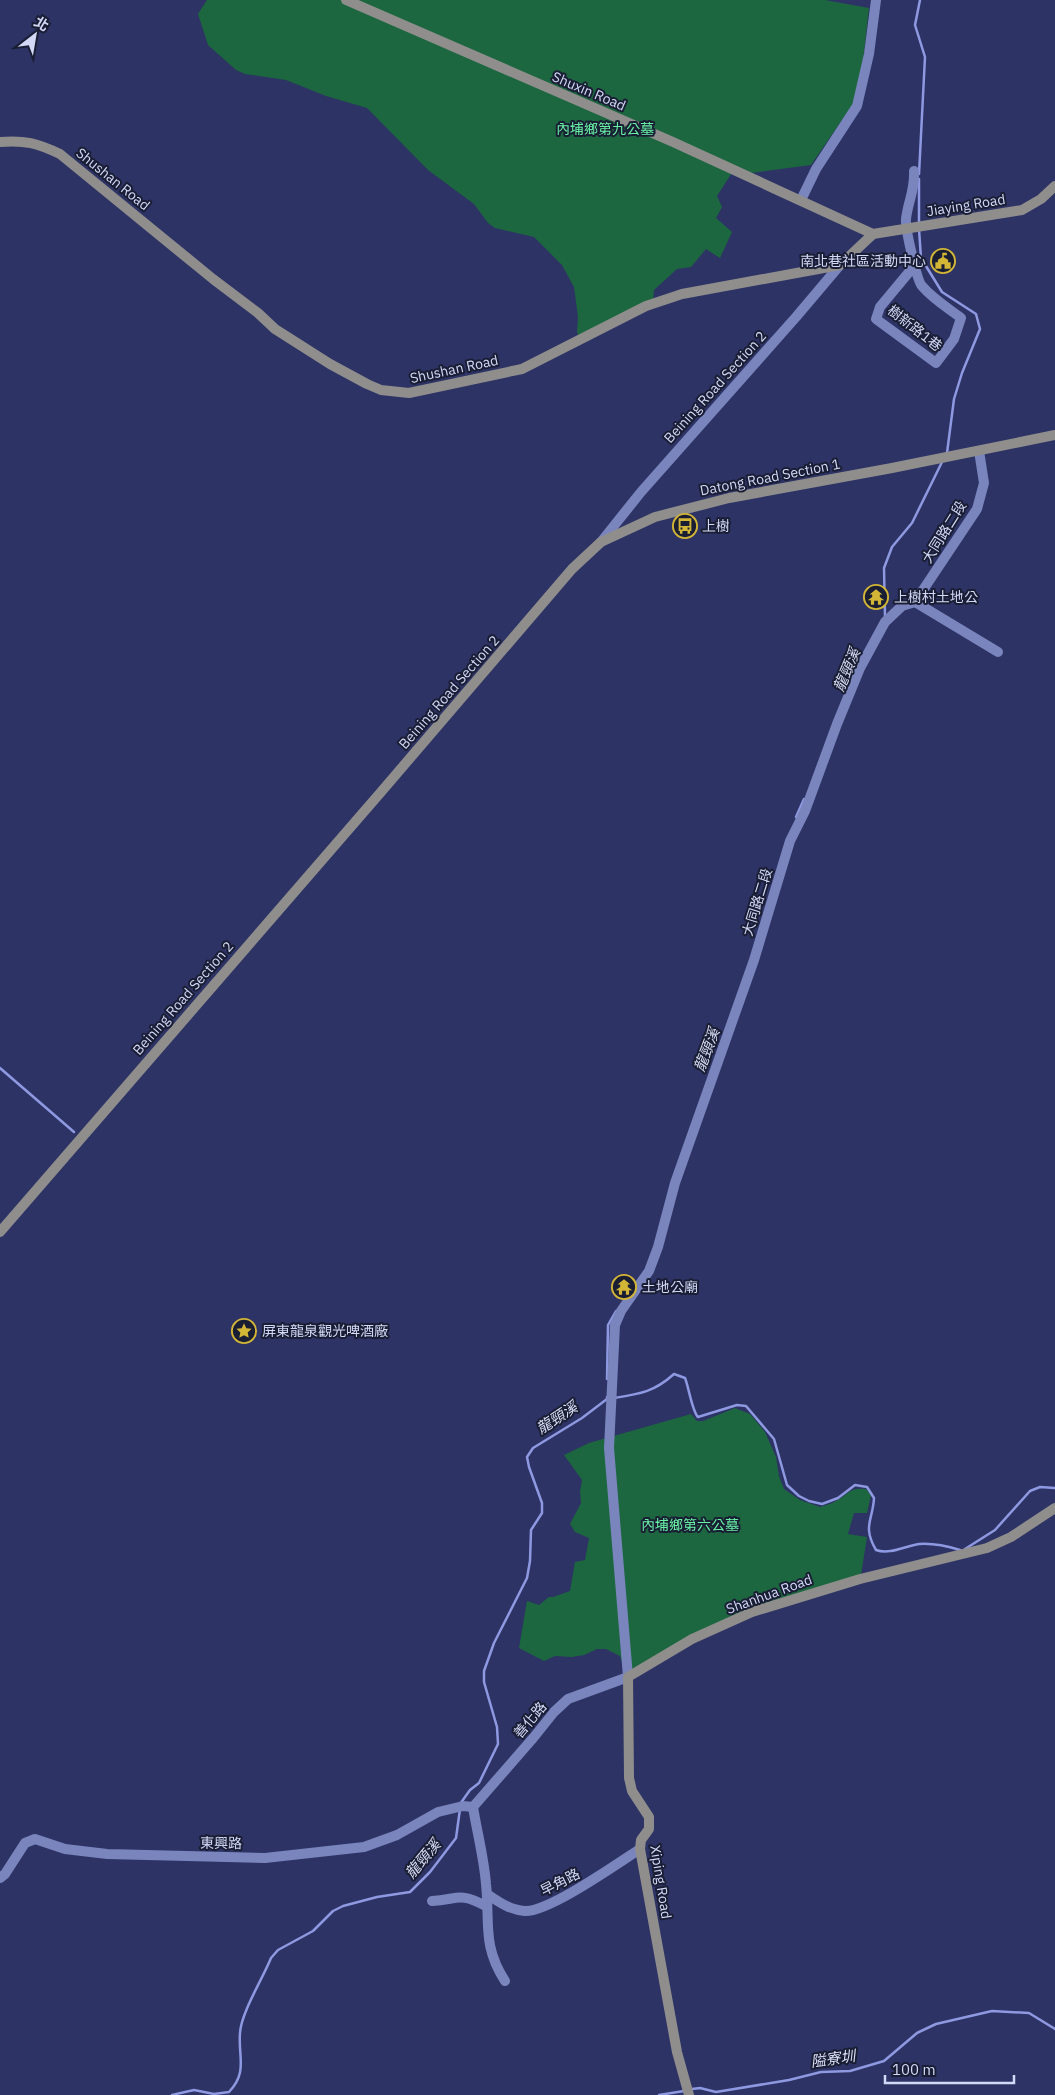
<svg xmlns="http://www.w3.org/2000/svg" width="1055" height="2095" font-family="'IBM Plex Sans','Noto Sans TC',sans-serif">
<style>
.green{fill:#1c673f}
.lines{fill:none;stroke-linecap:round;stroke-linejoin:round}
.stream{stroke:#8e99e1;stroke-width:2.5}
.street{stroke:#7a85bd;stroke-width:10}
.secondary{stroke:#8f8e8d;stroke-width:10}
.labels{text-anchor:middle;stroke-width:4;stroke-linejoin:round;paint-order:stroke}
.street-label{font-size:14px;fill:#d2d9f7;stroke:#1a1e34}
.park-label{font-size:14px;fill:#66f1a3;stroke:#1a1e34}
.poi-label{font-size:14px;fill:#d2d9f7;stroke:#1a1e34;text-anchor:start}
.water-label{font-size:15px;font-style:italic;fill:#dadff7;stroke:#1a1e34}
</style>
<rect width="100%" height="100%" fill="#2d3364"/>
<!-- green -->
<g class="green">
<polygon points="207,0 825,0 869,8 863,61 853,104 811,165 751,173 735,168 717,196 722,207 716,218 732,232 720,258 706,249 691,267 677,269 654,290 653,302 579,336 577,332 578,317 574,287 562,265 534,237 495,228 488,223 474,204 428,170 367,108 326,96 286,80 245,74 236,70 208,45 198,14"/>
<path d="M735 1408 750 1414 765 1432 776 1457 779 1476 784 1489 800 1500 820 1507C825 1505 831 1504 836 1501 849 1494 849 1487 866 1489L871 1495 867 1513H854L848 1534 867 1537 861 1575 752 1608 623 1676V1665L620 1656 606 1649H597L584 1655 572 1657 555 1656 544 1661 519 1648 527 1601 539 1605 549 1597H553L570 1591 575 1562 585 1560 589 1538 575 1532 570 1524 581 1503 580 1492 582 1480 564 1455 589 1443 691 1414 697 1421H703Z"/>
</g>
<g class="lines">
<!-- stream -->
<g class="stream">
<polyline points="919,174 925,57 915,25 920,0"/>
<polyline points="919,179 919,224"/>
<polyline points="919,229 921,258 942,292 976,314 980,329 962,373 954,399 947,453"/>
<polyline points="885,617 884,568 892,547 912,523 943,460"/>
<polyline points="796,817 804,799"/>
<polyline points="0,1068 74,1132"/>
<polyline points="607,1379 608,1325 616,1311"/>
<path d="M614 1398C640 1394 654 1392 674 1374L685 1378C689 1388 692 1411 698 1417L737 1405 746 1406 774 1439 787 1485 799 1496 809 1501 822 1504 838 1498 855 1485 867 1487 874 1498C873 1520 862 1526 876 1550 890 1555 905 1546 919 1544 932 1543 947 1546 960 1550"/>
<polyline points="965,1549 995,1530 1030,1491 1040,1487 1055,1488"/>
<polyline points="460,1804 470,1790 479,1783 498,1744 497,1727 484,1682 484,1671 494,1643 527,1578 530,1561 531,1530 542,1513 542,1503 529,1467 527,1457 533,1448 582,1418 607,1399 607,1397"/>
<polyline points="692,2089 700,2088 716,2092 789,2080 821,2072 850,2071 884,2061 917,2033 936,2024 992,2011 1029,2013 1055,2029"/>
<path d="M172 2095 194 2090 214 2094 229 2092C248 2072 238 2057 240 2033 241 2013 263 1978 271 1958L278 1950 313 1931 333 1911 343 1906 377 1897 410 1892 430 1872 456 1838 460 1809"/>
<polyline points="659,2095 684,2091"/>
</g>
<!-- street -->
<g class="street">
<path d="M914 171C915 191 908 201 906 219 905 228 917 281 922 286 933 299 948 308 961 318L954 339 936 363 876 319 880 307 915 265"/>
<polyline points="801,200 816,169 857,106 869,54 876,0"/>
<polyline points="601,542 641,492 796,317 840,265"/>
<polyline points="915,602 998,652"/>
<path d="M473 1807C477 1832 484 1858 486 1884 490 1922 482 1946 505 1981"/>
<polyline points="0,1878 5,1874 25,1843 35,1839 65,1849 107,1854 265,1858 364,1847 397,1835 438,1812 463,1806 473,1807 534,1737 554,1712 568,1699 628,1677 609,1448 615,1325 621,1311 649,1271 658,1247 675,1183 754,960 790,841 805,811 837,724 860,668 885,622 902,606 915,602 977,509 984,483 979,451"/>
<path d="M487 1894C499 1902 510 1910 525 1911 549 1912 618 1863 640 1849"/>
<path d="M432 1901C460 1899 459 1892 486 1906"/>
</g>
<!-- secondary -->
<g class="secondary">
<polyline points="346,0 673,142 873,234"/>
<path d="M0 142C25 140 37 143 60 154L213 279 258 313 275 329 330 364 367 384 381 390 409 393 522 369 646 306 682 294 840 265 873 234"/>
<polyline points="873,234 1022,210 1041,199 1055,186"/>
<polyline points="0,1232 381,792 572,569 601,542 655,517 729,498 892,468 1055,435"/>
<polyline points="689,2095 677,2052 640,1849 641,1840 649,1829 649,1817 632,1791 629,1778 628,1677 692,1639 752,1612 860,1579 987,1548 1011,1537 1055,1508"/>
</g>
</g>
<!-- icons -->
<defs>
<symbol id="civic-ring" viewBox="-11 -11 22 22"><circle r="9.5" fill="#1a1e34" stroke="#d3b635" stroke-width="1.5"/><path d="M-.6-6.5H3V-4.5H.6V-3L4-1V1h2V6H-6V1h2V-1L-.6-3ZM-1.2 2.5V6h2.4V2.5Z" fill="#d3b635"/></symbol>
<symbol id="bus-ring" viewBox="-11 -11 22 22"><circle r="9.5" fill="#1a1e34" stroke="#d3b635" stroke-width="1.5"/><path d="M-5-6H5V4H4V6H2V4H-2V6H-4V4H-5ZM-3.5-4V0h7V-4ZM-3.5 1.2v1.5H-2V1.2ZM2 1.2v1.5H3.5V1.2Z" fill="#d3b635"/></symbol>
<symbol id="temple-ring" viewBox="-11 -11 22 22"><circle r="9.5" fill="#1a1e34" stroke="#d3b635" stroke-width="1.5"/><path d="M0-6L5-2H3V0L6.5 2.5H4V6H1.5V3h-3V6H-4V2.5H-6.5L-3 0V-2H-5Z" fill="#d3b635"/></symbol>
<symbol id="sight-ring" viewBox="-11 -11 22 22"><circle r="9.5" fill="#1a1e34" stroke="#d3b635" stroke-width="1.5"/><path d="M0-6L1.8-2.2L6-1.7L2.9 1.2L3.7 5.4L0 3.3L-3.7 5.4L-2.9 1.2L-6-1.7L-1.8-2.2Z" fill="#d3b635"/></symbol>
</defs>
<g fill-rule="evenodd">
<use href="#civic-ring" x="929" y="247" width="28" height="28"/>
<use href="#bus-ring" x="671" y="512" width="28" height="28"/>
<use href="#temple-ring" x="862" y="583" width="28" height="28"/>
<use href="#temple-ring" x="610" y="1273" width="28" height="28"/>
<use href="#sight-ring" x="230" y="1317" width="28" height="28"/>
</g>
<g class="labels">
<!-- street labels -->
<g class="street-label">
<text transform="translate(589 91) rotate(23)" y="5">Shuxin Road</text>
<text transform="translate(113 179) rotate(39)" y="5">Shushan Road</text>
<text transform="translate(966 205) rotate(-9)" y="5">Jiaying Road</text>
<text transform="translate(915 328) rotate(38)" y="5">樹新路1巷</text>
<text transform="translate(454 369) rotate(-12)" y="5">Shushan Road</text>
<text transform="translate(715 387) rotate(-48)" y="5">Beining Road Section 2</text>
<text transform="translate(770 477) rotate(-11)" y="5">Datong Road Section 1</text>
<text transform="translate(944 532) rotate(-58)" y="5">大同路二段</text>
<text transform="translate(449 692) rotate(-49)" y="5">Beining Road Section 2</text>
<text transform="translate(757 902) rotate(-73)" y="5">大同路二段</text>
<text transform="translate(183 998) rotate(-49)" y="5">Beining Road Section 2</text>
<text transform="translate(769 1594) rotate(-20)" y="5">Shanhua Road</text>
<text transform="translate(530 1720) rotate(-50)" y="5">善化路</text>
<text transform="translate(221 1843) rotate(1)" y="5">東興路</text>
<text transform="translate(560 1882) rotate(-27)" y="5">早角路</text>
<text transform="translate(661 1882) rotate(81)" y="5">Xiping Road</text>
</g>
<!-- park labels -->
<g class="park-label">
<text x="605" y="134">內埔鄉第九公墓</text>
<text x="690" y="1530">內埔鄉第六公墓</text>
</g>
<!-- poi labels -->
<g class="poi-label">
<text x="926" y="266" text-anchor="end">南北巷社區活動中心</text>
<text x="702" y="531">上樹</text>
<text x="894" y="602">上樹村土地公</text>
<text x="642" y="1292">土地公廟</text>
<text x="262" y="1336">屏東龍泉觀光啤酒廠</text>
</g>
<!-- water labels -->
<g class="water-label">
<text transform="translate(847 670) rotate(-67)" y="5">龍頸溪</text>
<text transform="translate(707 1050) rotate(-69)" y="5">龍頸溪</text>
<text transform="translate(557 1418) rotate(-33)" y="5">龍頸溪</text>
<text transform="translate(423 1859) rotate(-50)" y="5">龍頸溪</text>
<text transform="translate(833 2059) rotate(-8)" y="5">隘寮圳</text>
</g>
</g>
<!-- north arrow -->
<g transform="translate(35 35) rotate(31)" stroke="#1a1e34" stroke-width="4" paint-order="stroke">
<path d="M0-4L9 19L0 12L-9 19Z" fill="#d2d9f7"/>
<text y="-8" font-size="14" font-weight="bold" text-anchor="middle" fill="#d2d9f7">北</text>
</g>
<!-- scale -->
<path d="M885 2075v8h129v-8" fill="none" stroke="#d2d9f7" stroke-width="2.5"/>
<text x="892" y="2075" font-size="15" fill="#d2d9f7" stroke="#1a1e34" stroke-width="4" paint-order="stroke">100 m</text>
</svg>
